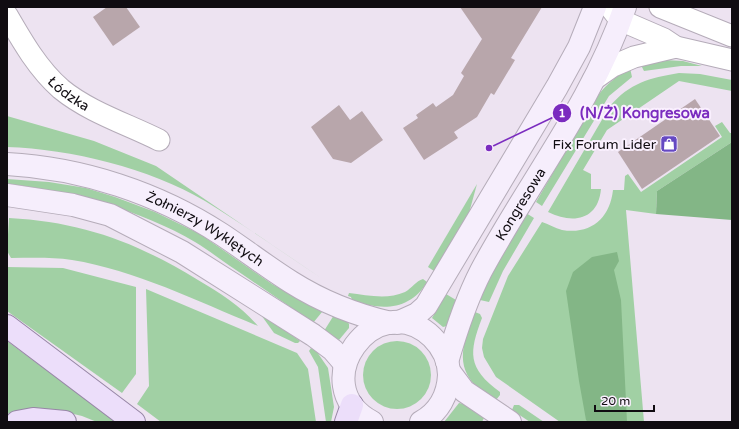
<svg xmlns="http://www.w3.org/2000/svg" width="739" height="429" font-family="'Varela Round',sans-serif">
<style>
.green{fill:#a1d0a4}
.forest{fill:#83b686}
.building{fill:#b8a6ab}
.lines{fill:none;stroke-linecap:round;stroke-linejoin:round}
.street-casing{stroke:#b5acb9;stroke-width:23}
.secondary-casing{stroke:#b5acb9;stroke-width:24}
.primary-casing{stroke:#9786a6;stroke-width:24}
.street{stroke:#fff;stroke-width:21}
.secondary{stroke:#f6eefc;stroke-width:22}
.primary{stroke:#ecdefa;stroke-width:22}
.labels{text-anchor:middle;stroke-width:4;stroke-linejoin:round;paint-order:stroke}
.street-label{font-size:14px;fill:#100c11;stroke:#faf0fe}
.poi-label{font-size:14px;fill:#100c11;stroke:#faf0fe;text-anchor:end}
.leader{fill:none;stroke:#7b2cbf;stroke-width:1.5}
.callout-dot{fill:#7b2cbf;stroke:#faf0fe;stroke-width:1.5}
.mark-label{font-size:12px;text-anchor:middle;font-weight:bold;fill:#fff}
.callout-label{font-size:15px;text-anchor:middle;font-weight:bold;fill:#7b2cbf;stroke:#faf0fe;stroke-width:4;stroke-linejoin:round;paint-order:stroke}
</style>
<rect width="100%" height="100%" fill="#ede3f1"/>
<!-- green -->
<g class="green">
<polygon points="664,60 683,61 702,66 681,66 644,71 641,65"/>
<path d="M630 68 632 77 609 96 542 206 536 202 597 97C606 84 617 76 630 68Z"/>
<path d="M679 73 700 74 732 80V91L679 81 607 130 583 170 591 174V189H601C598 221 572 224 548 212L610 106C630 83 649 78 679 73Z"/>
<path d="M7 116 94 141 156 166 321 278C282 252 244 225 205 201 149 168 71 149 7 147Z"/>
<path d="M722 122 730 133H732V142L657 191 656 214 626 210 644 422H560L496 377 484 357 482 348 483 339 508 276 542 222C548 224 555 228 562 230 591 235 610 218 613 190H624L625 176 628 174 641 192 722 137 715 126Z"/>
<path d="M7 179 49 182 86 188 115 197 155 212 200 234 272 284 322 312 313 323C286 304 258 285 230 266 218 258 207 249 195 242 143 211 68 190 7 184Z"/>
<polygon points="477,184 469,213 434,271 428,267"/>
<polygon points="526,213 534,218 503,271 489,302 480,300 492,270"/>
<path d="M9 218C82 222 136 242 198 280 220 293 242 307 258 326 199 302 135 270 72 260 52 257 31 258 11 258L7 251Z"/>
<polygon points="7,267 63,268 136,287 136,374 122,393 7,311"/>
<path d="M423 279 427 282C410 311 380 311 352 300L351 297 348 296 349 293C367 295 387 300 405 292 412 288 416 281 423 279Z"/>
<polygon points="146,289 297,353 308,369 316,422 161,422 137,404 149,386"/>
<polygon points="446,294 456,300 447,326 443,327 432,318"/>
<polygon points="259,312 300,341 298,343 295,343 274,333"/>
<path d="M475 312 480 314 482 318C469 352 467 368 500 392V395L496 400C489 395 479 390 473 383 454 361 466 336 475 312Z"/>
<polygon points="334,315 347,321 349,324 349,328 339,340 324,331"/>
<polygon points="7,341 116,422 97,422 82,416 57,410 24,410 7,414"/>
<circle cx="397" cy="375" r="34"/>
<polygon points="311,348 317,352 328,368 334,407 331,422 326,422 318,367 309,351"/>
<polygon points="459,403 464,404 484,418 482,422 444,422"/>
<polygon points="514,405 519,405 544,422 530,422 512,410"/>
</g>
<!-- forest -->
<g class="forest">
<polygon points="732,142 732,220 656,214 657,191"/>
<polygon points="617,252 619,261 614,270 621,300 627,422 588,422 586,420 579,381 566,291 573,272 592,257"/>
</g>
<!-- building -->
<g class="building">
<polygon points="107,7 126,7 140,27 113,46 93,17"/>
<polygon points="460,7 542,7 511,58 515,60 494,95 491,93 477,117 454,132 458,138 424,160 403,128 418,118 416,115 433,103 436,107 453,95 464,76 461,73 482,39"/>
<polygon points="695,99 720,136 642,189 618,152"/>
<polygon points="339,105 350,120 362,111 383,140 351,163 333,159 311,127"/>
</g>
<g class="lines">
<defs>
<g id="street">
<polyline points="610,7 620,20 664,39 676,47 732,60"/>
<polyline points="660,7 732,36"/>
<path id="s1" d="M7 15C22 41 38 69 61 89 89 112 127 124 159 140"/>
<polyline points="593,80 613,66 634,57 676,47"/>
</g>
<g id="secondary">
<path id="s2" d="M7 164C82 168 158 193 221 234 244 249 267 267 291 282 321 301 356 315 391 323"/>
<polyline points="7,195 73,205 110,215 182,252 313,335 333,350 345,364"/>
<polyline points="397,323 417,314 426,306 557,87 579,47 595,7"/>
<path id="s3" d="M447 362C456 331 466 300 481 271 528 183 593 102 625 7"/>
<polyline points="449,371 464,391 510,422"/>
<path d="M372 422C302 385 376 284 432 337 442 347 449 360 449 375 448 395 439 412 421 422"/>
</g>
<g id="primary">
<polyline points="7,326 134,422"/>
<polyline points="17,422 33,419 65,422"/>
<polyline points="346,422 352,405"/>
</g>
</defs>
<!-- street casing -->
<use href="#street" class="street-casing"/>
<!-- secondary casing -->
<use href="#secondary" class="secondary-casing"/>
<!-- primary casing -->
<use href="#primary" class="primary-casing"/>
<!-- street -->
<use href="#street" class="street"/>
<!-- secondary -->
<use href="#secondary" class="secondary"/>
<!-- primary -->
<use href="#primary" class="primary"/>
</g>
<!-- icons -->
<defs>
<symbol id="shop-square" viewBox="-11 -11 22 22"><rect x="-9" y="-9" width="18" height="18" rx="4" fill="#6549c2" stroke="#faf0fe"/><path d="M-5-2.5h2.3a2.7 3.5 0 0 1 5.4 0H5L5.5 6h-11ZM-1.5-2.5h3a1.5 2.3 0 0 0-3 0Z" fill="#fff"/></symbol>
</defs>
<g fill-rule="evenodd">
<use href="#shop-square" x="659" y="134" width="20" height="20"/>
</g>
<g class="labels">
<!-- street labels -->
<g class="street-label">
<text dy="5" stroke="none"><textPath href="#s1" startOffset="101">Łódzka</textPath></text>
<text dy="5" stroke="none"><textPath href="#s3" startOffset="175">Kongresowa</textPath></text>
<text dy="5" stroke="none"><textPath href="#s2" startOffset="211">Żołnierzy Wyklętych</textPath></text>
</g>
<!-- poi labels -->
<g class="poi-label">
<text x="656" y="149">Fix Forum Lider</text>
</g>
</g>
<!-- callouts -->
<path class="leader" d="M489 148L562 113"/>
<g class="callout-dot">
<circle cx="489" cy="148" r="4"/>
<circle cx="562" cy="113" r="10"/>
</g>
<g class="mark-label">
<text x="562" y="117">1</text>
</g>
<g class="callout-label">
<text x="645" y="118">(N/Ż) Kongresowa</text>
</g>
<!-- border -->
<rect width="739" height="429" fill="none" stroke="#100c11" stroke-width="16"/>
<!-- scale -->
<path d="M595 405v6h59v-6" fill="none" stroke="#100c11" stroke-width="2"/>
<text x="601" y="405" font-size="12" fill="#100c11" stroke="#faf0fe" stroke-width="3" paint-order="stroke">20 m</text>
</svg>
